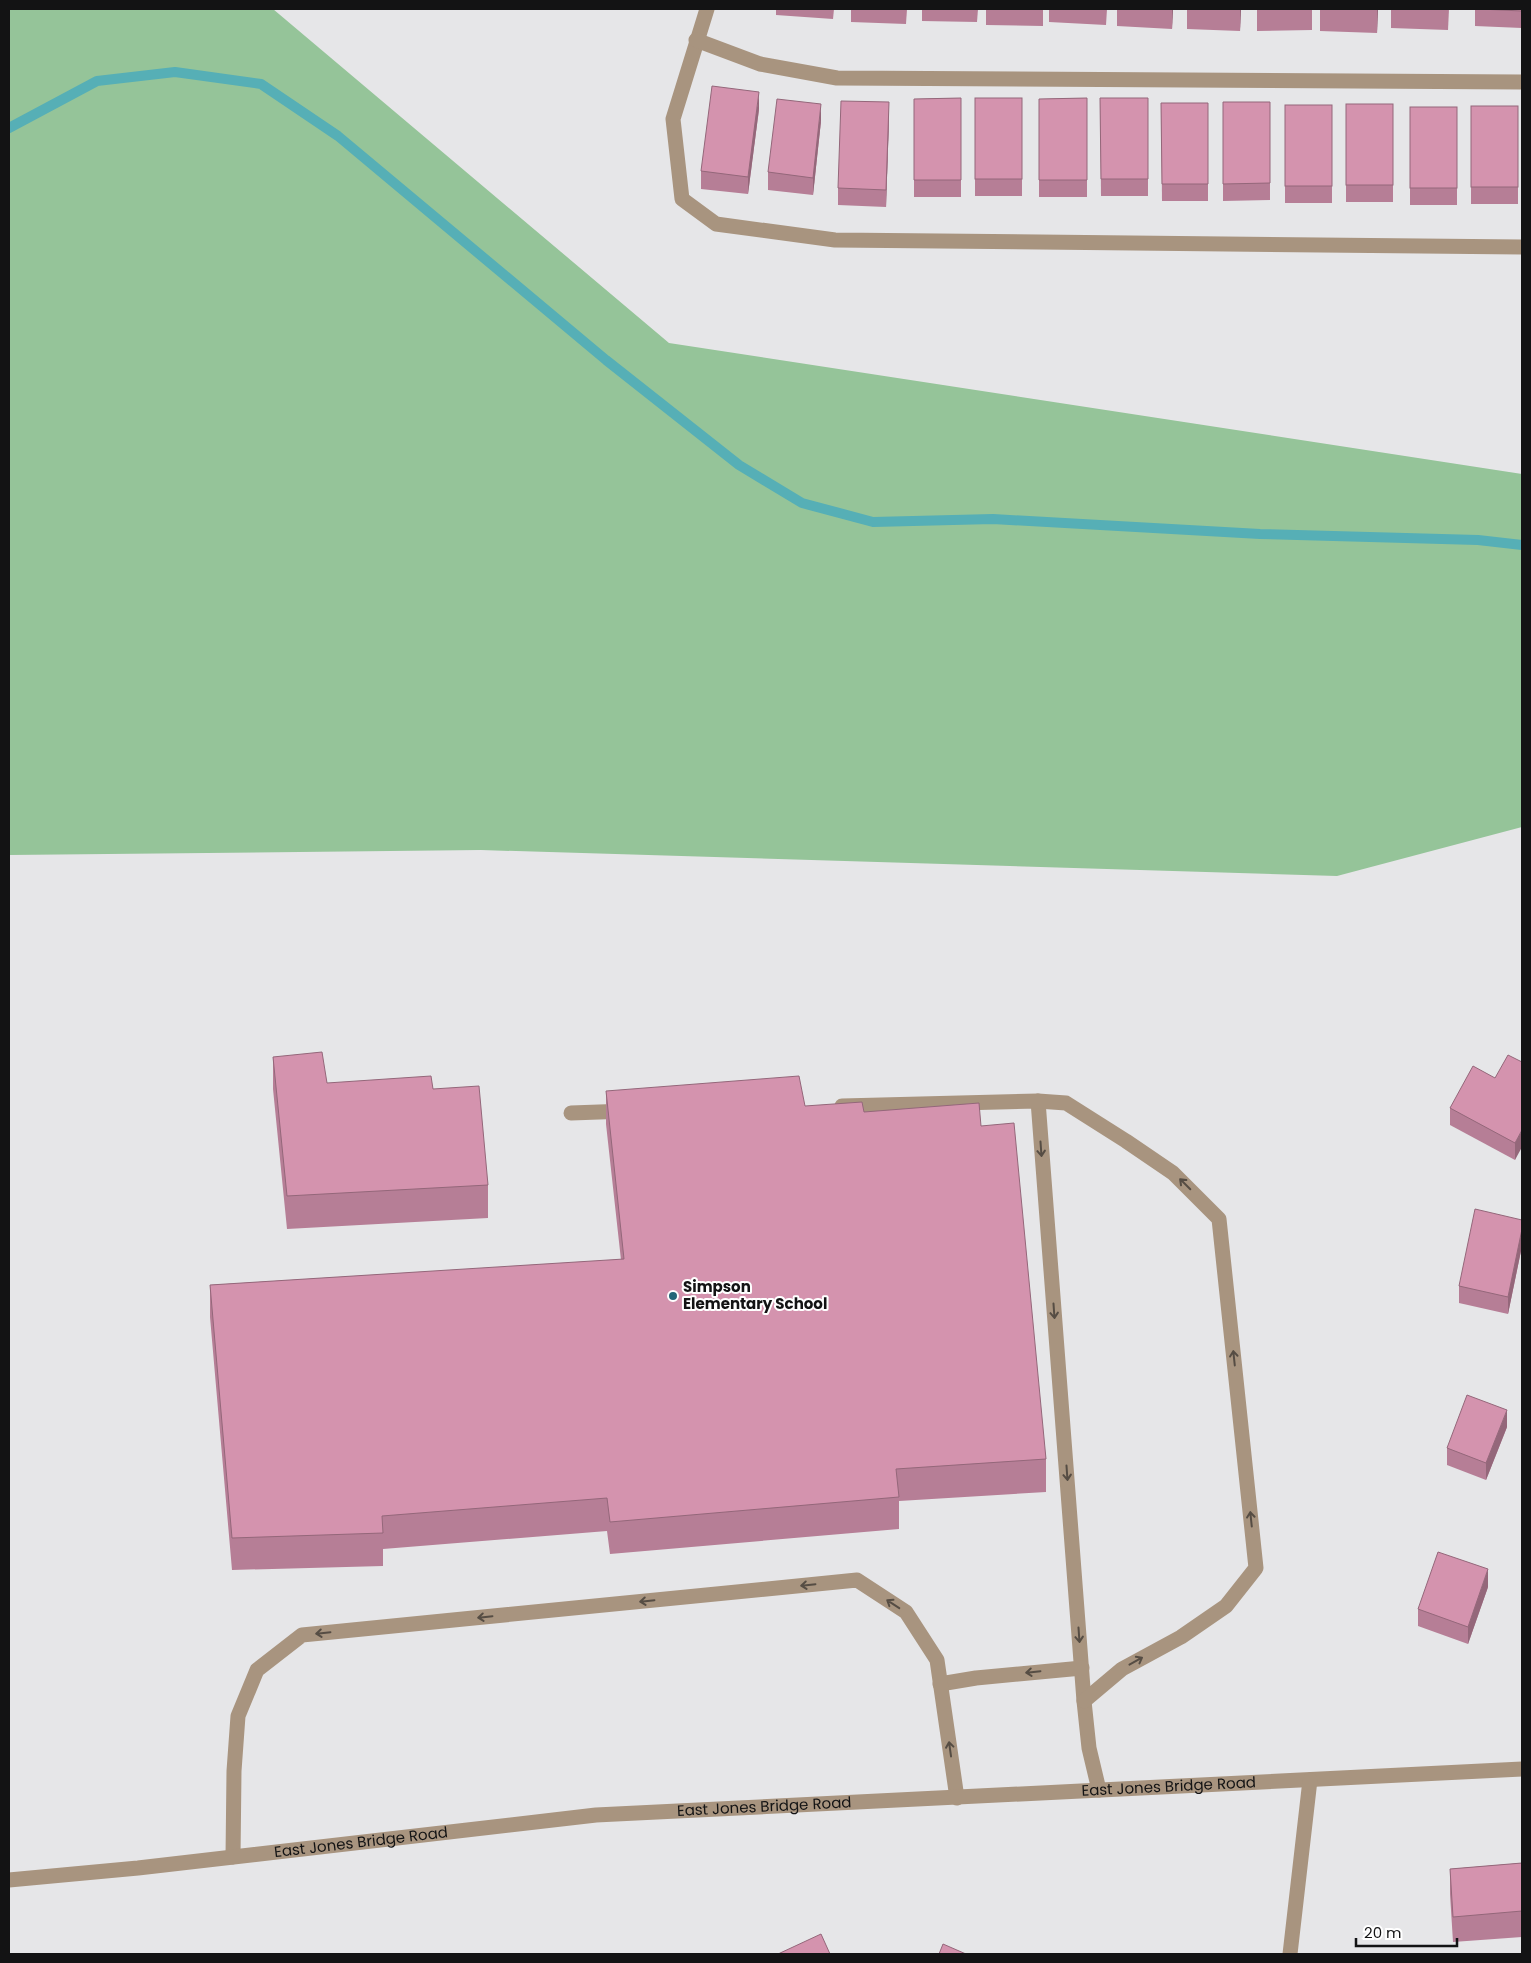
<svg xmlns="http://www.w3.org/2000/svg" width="1531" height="1963" font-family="Poppins,sans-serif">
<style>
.green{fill:#95c499}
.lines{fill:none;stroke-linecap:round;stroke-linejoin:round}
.stream{stroke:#56afb6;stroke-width:10}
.minor{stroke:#a8947f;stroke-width:15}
.wall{fill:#b67e96}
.shaded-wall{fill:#94677a}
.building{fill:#d493ae;stroke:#94677a}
.oneway{stroke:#564d44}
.poi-dot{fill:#236678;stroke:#fff;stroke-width:2}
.labels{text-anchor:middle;stroke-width:4;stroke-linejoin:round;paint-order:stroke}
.poi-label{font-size:15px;font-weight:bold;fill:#131314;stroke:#fff;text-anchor:start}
.street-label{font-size:15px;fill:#131314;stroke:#fff}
</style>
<rect width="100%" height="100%" fill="#e6e6e8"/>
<!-- green -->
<polygon class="green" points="9,9 273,9 669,343 1522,474 1522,827 1337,876 481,850 9,855"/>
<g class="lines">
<!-- stream -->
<polyline class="stream" points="9,128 97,81 175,72 261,84 338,136 606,360 739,465 802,503 873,522 993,519 1260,534 1478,540 1522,545"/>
<!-- minor -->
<g class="minor">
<polyline points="707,9 673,119 682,199 716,224 835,240 1522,247"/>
<polyline points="696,40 760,64 837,78 1522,82"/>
<polyline points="1038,1101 1084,1701 1089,1748 1099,1790"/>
<polyline points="842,1106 1038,1101 1066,1103 1126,1141 1173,1173 1219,1219 1256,1568 1226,1606 1181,1637 1122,1669 1084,1701"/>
<polyline points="571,1113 627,1111"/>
<polyline points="940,1684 976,1678 1082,1668"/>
<polyline points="233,1857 234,1771 238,1716 257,1670 302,1635 857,1580 906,1612 937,1660 957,1798"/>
<path id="s1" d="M9 1880 138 1868 596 1815 1522 1769"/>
<polyline points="1290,1954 1310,1780"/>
</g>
</g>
<!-- wall -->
<g class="wall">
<polygon points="776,9 834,9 833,19 776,15"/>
<polygon points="851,9 907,9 906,24 851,22"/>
<polygon points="922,9 978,9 977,22 922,21"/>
<polygon points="986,9 1043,9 1043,26 986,25"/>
<polygon points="1049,9 1107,9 1106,25 1049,22"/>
<polygon points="1117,9 1173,9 1172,29 1117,26"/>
<polygon points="1187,9 1241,9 1240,31 1187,29"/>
<polygon points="1257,9 1312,9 1312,30 1257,31"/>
<polygon points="1320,9 1378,9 1377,33 1320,31"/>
<polygon points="1391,9 1449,9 1448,30 1391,28"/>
<polygon points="1475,9 1522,9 1522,28 1475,26"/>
<polygon points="961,98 961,197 914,197 914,99"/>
<rect x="975" y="98" width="47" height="98"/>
<polygon points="1087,98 1087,197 1039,197 1039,99"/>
<polygon points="1100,98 1148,98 1148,196 1101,196"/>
<polygon points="1223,102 1270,102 1270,200 1223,201"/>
<polygon points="1161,103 1208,103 1208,201 1162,201"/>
<rect x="1346" y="104" width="47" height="98"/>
<rect x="1285" y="105" width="47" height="98"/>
<rect x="1471" y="106" width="47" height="98"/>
<rect x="1410" y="107" width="47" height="98"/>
<polygon points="759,109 748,194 701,189 701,171"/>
<polygon points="889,119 886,207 838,205 838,188"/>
<polygon points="821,121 813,195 768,190 768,172"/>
<polygon points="1522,896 1522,924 1521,922 1521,897"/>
<polygon points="273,1057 327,1083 433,1089 488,1185 488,1218 287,1229 273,1089"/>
<polygon points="1522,1062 1515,1160 1450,1125 1450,1108 1495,1078"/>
<polygon points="606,1091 805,1106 864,1112 981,1126 1046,1459 1046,1492 899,1501 899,1529 610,1554 607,1531 383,1549 383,1566 232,1570 210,1317 210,1285 621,1260 606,1124"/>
<polygon points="1522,1220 1522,1246 1508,1314 1459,1303 1459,1286"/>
<polygon points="1507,1427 1486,1480 1447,1465 1447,1448"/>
<polygon points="1488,1587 1468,1644 1418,1626 1418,1609"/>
<polygon points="1522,1863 1522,1937 1453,1942 1450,1894 1450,1869"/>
</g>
<!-- shaded-wall -->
<g class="shaded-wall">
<polygon points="1172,9 1173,9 1172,29"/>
<polygon points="1240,9 1241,9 1240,31"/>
<polygon points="1377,9 1378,9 1377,33"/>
<polygon points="759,92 759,109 748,194 748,177"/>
<polygon points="889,102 889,119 886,207 886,190"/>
<polygon points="821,104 821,121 813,195 813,178"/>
<polygon points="1522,1130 1522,1147 1515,1160 1515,1143"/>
<polygon points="1522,1229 1522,1246 1508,1314 1508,1297"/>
<polygon points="1507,1410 1507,1427 1486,1480 1486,1463"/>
<polygon points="1488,1569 1488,1587 1468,1644 1468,1627"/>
</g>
<!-- building -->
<g class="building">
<polygon points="1480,9 1522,9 1522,11"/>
<polygon points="712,86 759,92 748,177 701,171"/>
<polygon points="961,98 961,180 914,180 914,99"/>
<rect x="975" y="98" width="47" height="81"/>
<polygon points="1087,98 1087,180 1039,180 1039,99"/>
<polygon points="1100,98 1148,98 1148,179 1101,179"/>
<polygon points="777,99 821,104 813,178 768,172"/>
<polygon points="841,101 889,102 886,190 838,188"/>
<polygon points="1223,102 1270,102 1270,183 1223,184"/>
<polygon points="1161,103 1208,103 1208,184 1162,184"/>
<rect x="1346" y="104" width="47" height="81"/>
<rect x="1285" y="105" width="47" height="81"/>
<rect x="1471" y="106" width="47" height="81"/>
<rect x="1410" y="107" width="47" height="81"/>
<polygon points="322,1052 327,1083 431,1076 433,1089 479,1086 488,1185 287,1196 273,1057"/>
<polygon points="1508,1055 1522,1062 1522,1130 1515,1143 1450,1108 1473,1066 1495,1078"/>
<polygon points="799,1076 805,1106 862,1102 864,1112 979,1103 981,1126 1014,1123 1046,1459 896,1469 899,1497 610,1522 607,1498 382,1516 383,1533 232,1538 210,1285 624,1259 606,1091"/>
<polygon points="1475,1209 1522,1220 1522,1229 1508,1297 1459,1286"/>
<polygon points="1467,1395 1507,1410 1486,1463 1447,1448"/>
<polygon points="1438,1552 1488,1569 1468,1627 1418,1609"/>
<polygon points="1522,1863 1522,1911 1453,1917 1450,1869"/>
<polygon points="821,1934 830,1954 778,1954"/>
<polygon points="943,1944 966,1954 939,1954"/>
</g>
<!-- one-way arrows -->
<defs><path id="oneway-shaft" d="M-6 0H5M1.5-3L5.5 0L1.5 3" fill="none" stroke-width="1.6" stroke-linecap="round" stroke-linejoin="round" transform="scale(1.25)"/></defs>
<g class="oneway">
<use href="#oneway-shaft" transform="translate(1041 1149) rotate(86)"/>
<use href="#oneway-shaft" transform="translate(1185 1184) rotate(-135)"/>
<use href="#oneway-shaft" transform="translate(1054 1311) rotate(86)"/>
<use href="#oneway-shaft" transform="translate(1234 1358) rotate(-96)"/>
<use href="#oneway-shaft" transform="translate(1067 1473) rotate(86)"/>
<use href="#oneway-shaft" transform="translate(1251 1519) rotate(-96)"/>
<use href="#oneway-shaft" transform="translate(808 1585) rotate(174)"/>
<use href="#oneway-shaft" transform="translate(647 1601) rotate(174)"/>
<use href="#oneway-shaft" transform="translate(893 1604) rotate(-147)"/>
<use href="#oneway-shaft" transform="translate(485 1617) rotate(174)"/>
<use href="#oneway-shaft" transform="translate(323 1633) rotate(174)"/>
<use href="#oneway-shaft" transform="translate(1079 1635) rotate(86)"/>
<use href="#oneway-shaft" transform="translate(1136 1661) rotate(-29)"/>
<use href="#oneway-shaft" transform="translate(1033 1672) rotate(174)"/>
<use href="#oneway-shaft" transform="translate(950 1749) rotate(-98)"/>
</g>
<!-- markers -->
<circle class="poi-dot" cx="673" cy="1296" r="5"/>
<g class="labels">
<!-- poi labels -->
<g class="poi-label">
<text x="683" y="1292">Simpson<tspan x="683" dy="17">Elementary School</tspan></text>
</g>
<!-- street labels -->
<g class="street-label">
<text dy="5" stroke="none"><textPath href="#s1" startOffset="1164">East Jones Bridge Road</textPath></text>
<text dy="5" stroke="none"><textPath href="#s1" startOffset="759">East Jones Bridge Road</textPath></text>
<text dy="5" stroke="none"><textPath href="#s1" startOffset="354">East Jones Bridge Road</textPath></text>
</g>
</g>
<!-- border -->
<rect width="1531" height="1963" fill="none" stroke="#131314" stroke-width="20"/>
<!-- scale -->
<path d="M1356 1938v8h101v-8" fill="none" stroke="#131314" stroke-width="2.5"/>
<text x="1364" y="1938" font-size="15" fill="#131314" stroke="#ffffff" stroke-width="4" paint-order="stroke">20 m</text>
</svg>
